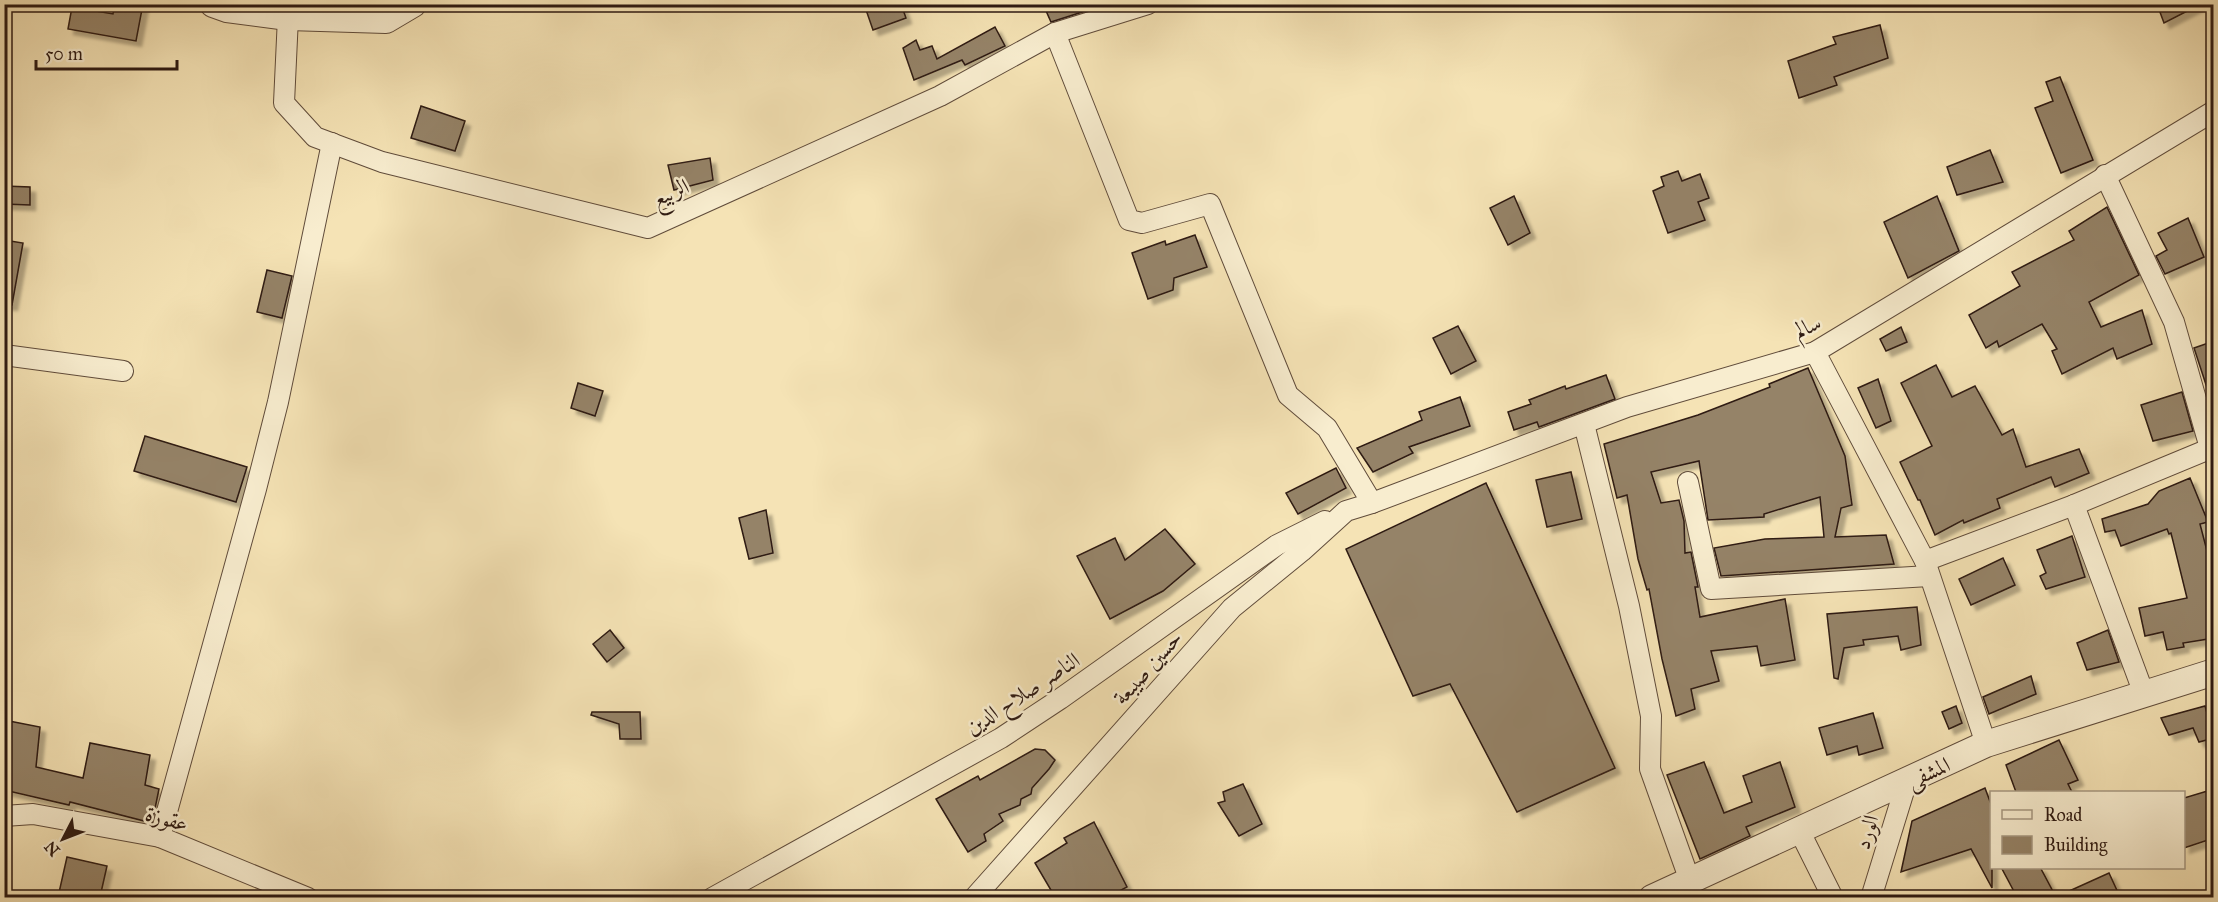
<svg xmlns="http://www.w3.org/2000/svg" width="2218" height="902" font-family="'IM FELL Great Primer',Amiri,serif">
<style>
.building{fill:#958367;stroke:#2e1a12;stroke-width:1.5;filter:url(#shadow)}
.lines{fill:none;stroke-linecap:round;stroke-linejoin:round}
.minor-casing{stroke:#604c3b;stroke-width:22}
.tertiary-casing{stroke:#604c3b;stroke-width:28}
.minor{stroke:#f8edcf;stroke-width:20}
.tertiary{stroke:#f8edcf;stroke-width:26}
.labels{text-anchor:middle;stroke-width:5;stroke-linejoin:round;paint-order:stroke}
.street-label{font-size:22px;fill:#2e1a12;stroke:#f8edcf}
</style>
<defs>
<filter id="shadow"><feDropShadow dx="5.5" dy="5.5" stdDeviation="1.5" flood-color="#0004"/></filter>
</defs>
<rect width="100%" height="100%" fill="#f5e3b5"/>
<filter id="stains"><feTurbulence type="fractalNoise" baseFrequency=".00333" numOctaves="4"/><feColorMatrix values="0 0 0 0 .2 0 0 0 0 .09 0 0 0 0 .02 0 0 0 .5 -.17"/></filter>
<radialGradient id="worn" r=".72"><stop offset=".6" stop-color="#630" stop-opacity="0"/><stop offset="1" stop-color="#630" stop-opacity=".3"/></radialGradient>
<!-- building -->
<g class="building">
<polygon points="115,4 143,4 136,41 68,29 72,7 113,14"/>
<polygon points="864,4 901,4 906,18 873,30"/>
<polygon points="1043,4 1100,4 1101,6 1051,22"/>
<polygon points="2157,4 2201,4 2164,23"/>
<polygon points="1880,25 1888,58 1834,77 1837,85 1799,98 1788,61 1836,44 1833,37"/>
<polygon points="995,27 1005,46 965,65 962,60 914,80 903,48 916,40 920,50 932,46 937,59"/>
<polygon points="2060,77 2093,160 2061,173 2035,108 2053,101 2046,82"/>
<polygon points="421,106 465,121 455,151 411,138"/>
<polygon points="1990,150 2003,182 1957,195 1947,167"/>
<polygon points="710,158 713,180 674,190 668,165"/>
<polygon points="1678,171 1682,181 1700,174 1709,198 1698,202 1705,220 1668,233 1653,191 1664,186 1661,177"/>
<polygon points="4,186 30,187 30,205 4,204"/>
<polygon points="1514,196 1530,233 1508,245 1490,208"/>
<polygon points="1937,196 1959,251 1908,278 1884,222"/>
<polygon points="2107,207 2139,275 2089,302 2101,327 2142,310 2152,344 2117,359 2113,348 2062,374 2052,351 2057,349 2042,324 1999,347 1997,341 1986,348 1969,315 2020,286 2012,272 2074,240 2069,231"/>
<polygon points="2188,218 2204,257 2165,274 2156,256 2167,250 2158,233"/>
<polygon points="1195,235 1207,267 1174,278 1173,290 1148,299 1132,253 1165,241 1166,245"/>
<polygon points="4,240 23,243 12,305 4,304"/>
<polygon points="267,270 292,276 282,318 257,312"/>
<polygon points="1458,326 1476,361 1451,374 1433,338"/>
<polygon points="1901,327 1907,342 1886,351 1880,339"/>
<polygon points="2214,341 2214,400 2211,400 2194,348"/>
<polygon points="1936,365 1952,397 1975,386 2002,435 2013,429 2026,467 2079,449 2089,473 2055,487 2051,477 1997,499 2000,508 1964,523 1963,520 1935,535 1920,500 1918,500 1900,462 1932,446 1901,383"/>
<polygon points="1808,368 1845,456 1852,505 1841,508 1835,537 1886,535 1894,564 1721,576 1714,548 1765,539 1824,537 1820,497 1764,514 1764,517 1708,520 1699,461 1651,472 1661,503 1679,500 1684,521 1685,553 1691,552 1698,587 1695,587 1700,617 1785,599 1795,660 1761,666 1757,646 1711,651 1719,681 1691,689 1695,709 1676,716 1662,659 1649,589 1647,590 1638,559 1627,495 1617,498 1604,444 1698,415 1770,387 1769,384"/>
<polygon points="1606,375 1615,399 1539,427 1537,422 1514,430 1508,412 1531,404 1529,400 1565,386 1566,389"/>
<polygon points="1878,379 1891,421 1876,428 1858,388"/>
<polygon points="578,383 603,391 595,416 571,408"/>
<polygon points="2182,392 2193,431 2153,441 2141,405"/>
<polygon points="1460,397 1470,426 1409,447 1413,453 1373,472 1357,448 1422,420 1419,412"/>
<polygon points="145,436 247,467 236,502 134,471"/>
<polygon points="1336,468 1346,488 1298,514 1286,493"/>
<polygon points="1571,472 1582,519 1547,527 1536,480"/>
<polygon points="2190,478 2208,522 2200,524 2214,578 2214,638 2183,643 2184,647 2167,650 2163,632 2145,636 2139,608 2187,598 2171,533 2169,534 2167,529 2121,546 2115,530 2105,532 2102,519 2148,504 2159,491"/>
<polygon points="1486,483 1615,768 1517,812 1450,684 1413,696 1346,549"/>
<polygon points="766,510 773,553 749,559 739,518"/>
<polygon points="1165,529 1195,564 1163,591 1110,619 1077,556 1115,538 1125,560"/>
<polygon points="2072,536 2085,577 2046,589 2040,576 2046,573 2037,550"/>
<polygon points="2003,558 2015,585 1971,605 1959,579"/>
<polygon points="1917,607 1921,645 1901,650 1898,636 1863,640 1864,645 1844,648 1838,679 1834,678 1827,614"/>
<polygon points="610,630 624,648 607,662 593,644"/>
<polygon points="2108,630 2119,662 2087,670 2077,643"/>
<polygon points="2031,676 2036,694 1989,714 1983,697"/>
<polygon points="1956,706 1962,723 1949,729 1942,712"/>
<polygon points="2205,706 2214,738 2199,742 2193,728 2169,735 2161,718"/>
<polygon points="592,712 640,712 641,739 620,739 619,724 591,715"/>
<polygon points="1873,713 1883,748 1859,755 1857,746 1827,755 1819,728"/>
<polygon points="4,720 40,727 36,767 83,778 90,743 150,755 145,785 159,789 152,823 70,802 69,805 4,790"/>
<polygon points="2059,740 2078,780 2068,784 2072,792 2016,792 2006,765"/>
<polygon points="1035,749 1045,750 1055,760 1049,769 1032,788 1031,794 1021,799 1020,805 999,814 1003,821 984,834 986,841 968,852 936,799 978,776 980,780"/>
<polygon points="1704,762 1724,813 1752,802 1743,776 1780,762 1795,807 1746,827 1750,836 1700,859 1667,775"/>
<polygon points="1243,784 1262,824 1239,836 1218,803 1225,801 1223,792"/>
<polygon points="1985,788 1992,807 1992,888 1971,849 1901,872 1912,821"/>
<polygon points="2214,789 2214,838 2184,848 2184,798"/>
<polygon points="1094,822 1127,887 1108,897 1055,897 1035,863 1067,843 1064,838"/>
<polygon points="67,857 107,866 100,897 58,897"/>
<polygon points="2001,867 2040,867 2056,897 2109,873 2120,897 2017,897"/>
</g>
<g class="lines">
<defs>
<g id="minor">
<polyline points="288,17 284,103 315,137 382,162 648,228 940,96 1055,33 1148,4"/>
<polyline points="1055,33 1129,220 1142,223 1210,204 1288,395 1327,428 1372,503"/>
<polyline points="2105,175 2174,322 2210,448"/>
<polyline points="1815,352 1925,561 1986,744"/>
<polyline points="4,355 123,371"/>
<polyline points="1584,424 1629,606 1651,716 1650,769 1690,881"/>
<polyline points="1688,482 1711,589 1929,576"/>
<polyline points="2074,505 2144,694"/>
<polyline points="1925,561 2074,505 2214,447"/>
<polyline points="4,816 33,814 160,837 308,898"/>
<polyline points="1799,830 1833,898"/>
<polyline points="160,837 256,489 278,402 332,143"/>
<polyline points="712,898 1001,738 1060,699 1277,545 1325,521"/>
<polyline points="974,898 1232,608 1302,551 1346,511 1372,503 1627,407 1815,352 2214,111"/>
<polyline points="1871,898 1907,781"/>
</g>
<g id="tertiary">
<polyline points="213,4 227,9 288,17 386,20 413,4"/>
<polyline points="1652,898 1986,744 2214,672"/>
</g>
</defs>
<!-- minor casing -->
<use href="#minor" class="minor-casing"/>
<!-- tertiary casing -->
<use href="#tertiary" class="tertiary-casing"/>
<!-- minor -->
<use href="#minor" class="minor"/>
<!-- tertiary -->
<use href="#tertiary" class="tertiary"/>
</g>
<g class="labels">
<!-- street labels -->
<g class="street-label">
<text transform="translate(670 192) rotate(-24)" y="8">الربيع</text>
<text transform="translate(1807 326) rotate(-25)" y="8">سالم</text>
<text transform="translate(1147 667) rotate(-48)" y="8">حسين صيبعة</text>
<text transform="translate(1022 693) rotate(-33)" y="8">الناصر صلاح الدين</text>
<text transform="translate(1928 772) rotate(-25)" y="8">المشفى</text>
<text transform="translate(167 818) rotate(16)" y="8">عقوزة</text>
<text transform="translate(1866 832) rotate(-73)" y="8">الورد</text>
</g>
</g>
<!-- margin -->
<rect width="2218" height="902" fill="none" stroke="#f5e3b5" stroke-width="24"/>
<rect x="6" y="6" width="2206" height="890" fill="none" stroke="#2e1a12" stroke-width="3"/>
<rect x="12" y="12" width="2194" height="878" fill="none" stroke="#2e1a12" stroke-width="1.5"/>
<!-- legend -->
<rect x="1990" y="791" width="195" height="78" fill="#f8edcf" stroke="#a79983" stroke-width="1.5"/>
<rect x="2002" y="810" width="30" height="9" fill="#f8edcf" stroke="#a79983" stroke-width="1.5"/>
<text x="2044" y="821" font-size="18" fill="#2e1a12">Road</text>
<rect x="2002" y="836" width="30" height="18" fill="#958367" stroke="#a79983" stroke-width="1.5"/>
<text x="2044" y="851" font-size="18" fill="#2e1a12">Building</text>
<!-- north arrow -->
<g transform="translate(63 839) rotate(228)" stroke="#f8edcf" stroke-width="4.5" paint-order="stroke">
<path d="M0-4.5L10 22L0 15L-10 22Z" fill="#2e1a12"/>
<text y="-9" font-size="16" font-weight="bold" text-anchor="middle" fill="#2e1a12">N</text>
</g>
<!-- scale -->
<path d="M36 60v9h141v-9" fill="none" stroke="#2e1a12" stroke-width="3"/>
<text x="45" y="60" font-size="18" fill="#2e1a12" stroke="#f8edcf" stroke-width="4.5" paint-order="stroke">50 m</text>
<rect width="100%" height="100%" filter="url(#stains)"/>
<rect width="100%" height="100%" fill="url(#worn)"/>
</svg>
